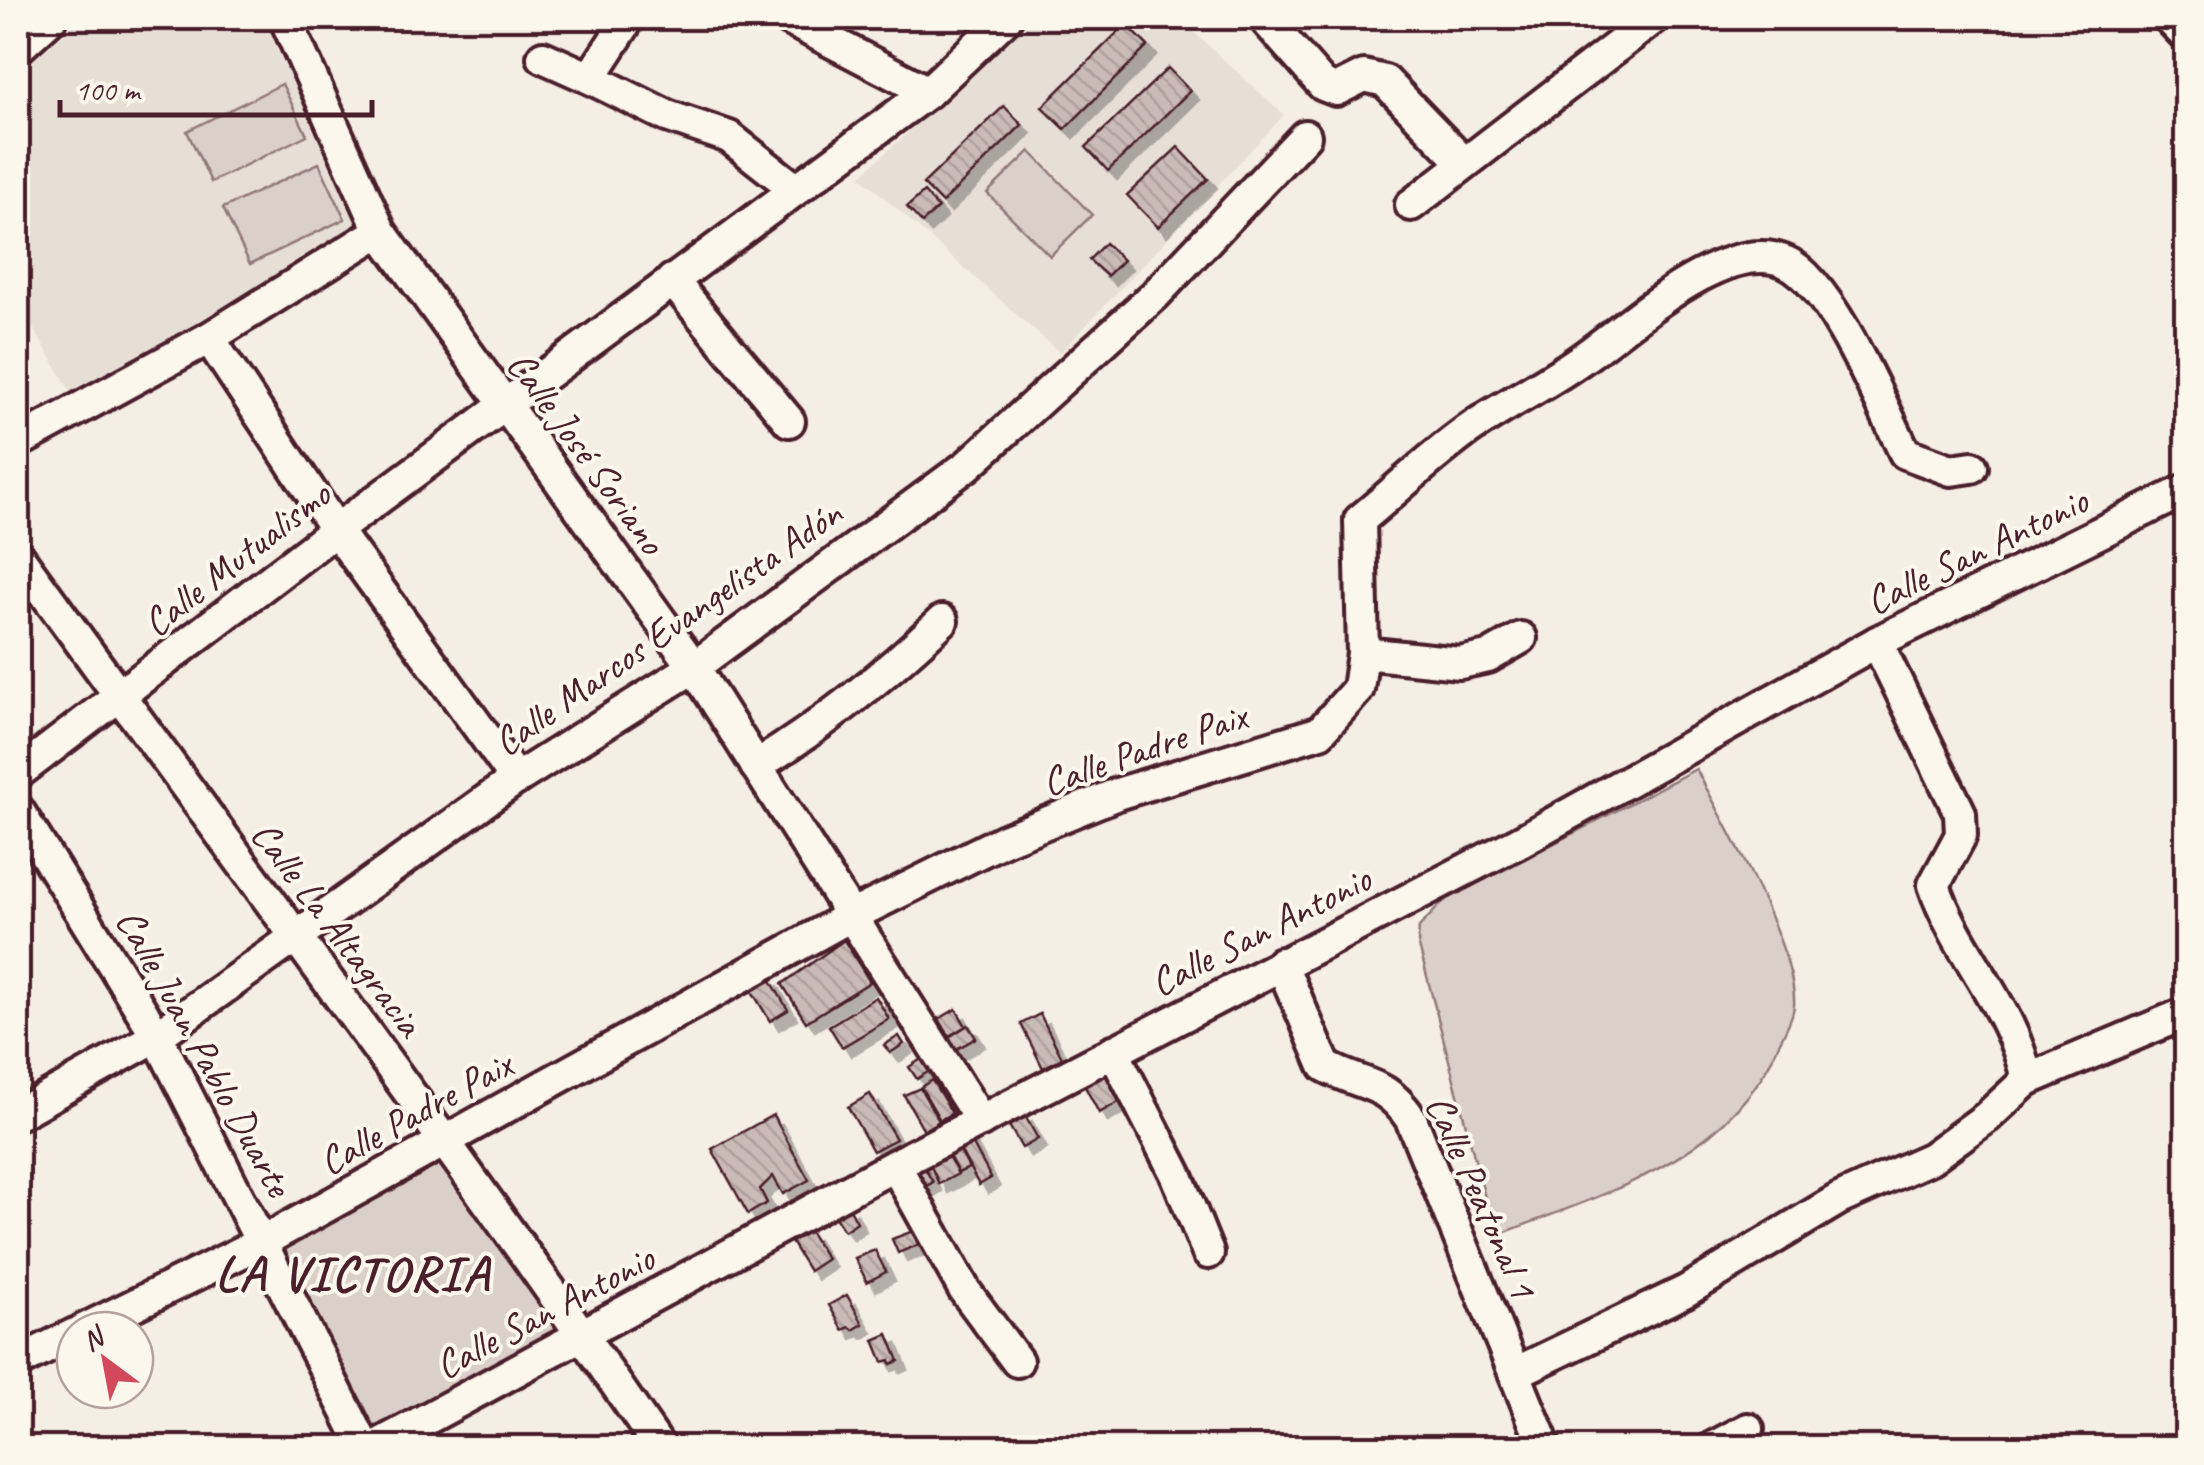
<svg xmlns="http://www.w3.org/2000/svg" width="2204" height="1465" font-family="Caveat,sans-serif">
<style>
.built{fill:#e7dfd6}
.green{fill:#dbd0c9;stroke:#92787a;stroke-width:2.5}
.building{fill:url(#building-back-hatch);stroke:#4a1f2b;stroke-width:2.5;filter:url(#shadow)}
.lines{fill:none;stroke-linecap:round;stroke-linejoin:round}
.minor-casing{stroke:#4a1f2b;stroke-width:38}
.minor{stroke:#fbf7ec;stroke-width:30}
.labels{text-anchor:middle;stroke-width:8;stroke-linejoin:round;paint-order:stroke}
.street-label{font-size:40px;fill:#4a1f2b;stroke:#fbf7ec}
.district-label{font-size:50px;font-weight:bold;letter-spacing:2.5px;fill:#4a1f2b;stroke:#fbf7ec}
</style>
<defs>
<pattern id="building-back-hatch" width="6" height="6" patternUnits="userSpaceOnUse" patternTransform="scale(2.5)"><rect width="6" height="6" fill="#cabbb6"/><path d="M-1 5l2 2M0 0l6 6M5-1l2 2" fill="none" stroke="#afa09d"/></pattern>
<filter id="shadow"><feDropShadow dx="9" dy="9" stdDeviation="0" flood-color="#0004"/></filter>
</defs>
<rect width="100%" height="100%" fill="#f4eee4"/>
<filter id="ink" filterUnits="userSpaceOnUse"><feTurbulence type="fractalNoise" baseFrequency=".01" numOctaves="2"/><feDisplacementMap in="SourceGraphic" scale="20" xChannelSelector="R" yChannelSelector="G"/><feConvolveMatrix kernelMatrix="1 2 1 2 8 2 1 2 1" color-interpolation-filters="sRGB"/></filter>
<g filter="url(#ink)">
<!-- built -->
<g class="built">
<polygon points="81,18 263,18 361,235 75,398 18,303 18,74"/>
<polygon points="1034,18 1178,18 1284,115 1060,353 860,176"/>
</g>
<!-- green -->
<g class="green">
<polygon points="282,84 307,135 211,182 187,131"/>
<polygon points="1030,151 1092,215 1050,256 987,193"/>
<polygon points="319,163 345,219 250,264 223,208"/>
<path d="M1696 769C1723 820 1798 950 1794 1006 1793 1019 1782 1036 1777 1048 1728 1161 1601 1195 1495 1236L1418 942 1419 927 1444 901Z"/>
<polygon points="444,1161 559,1334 371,1432 284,1247"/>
</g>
<!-- building -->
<g class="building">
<polygon points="1126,24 1148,46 1065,129 1042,107"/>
<polygon points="1168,68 1190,91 1108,171 1086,147"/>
<polygon points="1004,106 1022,125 942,203 923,184"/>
<polygon points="1178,147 1208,179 1158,227 1127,195"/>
<polygon points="924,192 938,208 922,223 907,207"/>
<polygon points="1105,243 1123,260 1107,276 1089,260"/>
<polygon points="844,940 870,982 806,1022 782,984"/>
<polygon points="769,977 788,1010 770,1021 750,988"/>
<polygon points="876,997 889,1019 842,1047 829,1026"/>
<polygon points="956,1009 966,1026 949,1036 939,1019"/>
<polygon points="1040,1014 1062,1058 1043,1068 1021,1024"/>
<polygon points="968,1025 976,1038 953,1051 946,1039"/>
<polygon points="899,1036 904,1044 890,1053 884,1045"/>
<polygon points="923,1058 931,1070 917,1079 909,1067"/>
<polygon points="1108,1064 1126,1098 1099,1113 1081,1079"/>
<polygon points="932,1080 952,1113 940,1120 921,1087"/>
<polygon points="920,1088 939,1121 924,1130 904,1095"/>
<polygon points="870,1094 896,1139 873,1151 848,1107"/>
<polygon points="1023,1112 1038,1139 1022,1148 1007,1122"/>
<polygon points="773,1115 809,1180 783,1194 773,1176 760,1189 767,1203 748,1214 712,1149"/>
<polygon points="968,1135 991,1178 979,1185 956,1142"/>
<polygon points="958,1148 969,1168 958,1173 948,1154"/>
<polygon points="946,1152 958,1174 939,1184 929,1162"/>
<polygon points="920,1160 933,1182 916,1193 902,1170"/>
<polygon points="848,1205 857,1222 844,1231 833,1214"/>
<polygon points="809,1231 827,1259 809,1271 791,1242"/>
<polygon points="913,1231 918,1245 898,1253 892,1239"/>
<polygon points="875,1250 886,1272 867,1282 855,1258"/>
<polygon points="847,1295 863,1324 853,1330 850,1327 843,1330 829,1305"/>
<polygon points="888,1334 899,1361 891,1364 890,1360 883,1362 874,1340"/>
</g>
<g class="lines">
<defs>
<g id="minor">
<polyline points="285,18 380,231 694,667 981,1121"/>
<polyline points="786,18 928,92"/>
<polyline points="1264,18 1323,85 1336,90 1364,76 1385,81 1463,162"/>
<polyline points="2169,18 2186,36"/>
<polyline points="18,48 51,18"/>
<polyline points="543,57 590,78 629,18"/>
<polyline points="590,78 667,116 729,137 794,188"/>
<polyline points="1411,205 1654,18"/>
<polyline points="672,280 789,421"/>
<polyline points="209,338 336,530 516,779"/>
<polyline points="18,442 209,338 380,231"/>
<path d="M18 556C233 853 453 1145 660 1448"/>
<polyline points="1363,653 1460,663 1488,657 1521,638"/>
<path d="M756 766C825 724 883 677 942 621"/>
<polyline points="18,773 336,530 928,92 1006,18"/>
<polyline points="18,810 157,1036 365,1448"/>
<path d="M1281 963 1325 1066C1362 1087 1384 1079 1411 1119L1545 1448"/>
<polyline points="1113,1051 1177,1176 1208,1253"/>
<polyline points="2027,1080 2186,1013"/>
<polyline points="18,1114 157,1036 516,779 694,667 968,465 1155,295 1305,136"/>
<polyline points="895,1165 965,1291 1017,1361"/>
<path d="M83 1330 264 1241 849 917 1004 840 1117 794 1320 732 1358 689 1363 653 1360 520C1397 490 1432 455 1471 428 1509 402 1551 382 1587 355 1632 323 1727 235 1786 262 1830 281 1883 408 1905 453L1951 470 1972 467"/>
<polyline points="18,1362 75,1334"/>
<path d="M1515 1373 1686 1291 1839 1199 1931 1158 1987 1117 2027 1080C2013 1008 1957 954 1934 885L1961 835 1960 813 1877 642"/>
<polyline points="373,1448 895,1165 1519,842 1877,642 2186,490"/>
<polyline points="1712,1448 1748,1429"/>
</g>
</defs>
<!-- minor casing -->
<use href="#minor" class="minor-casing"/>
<!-- minor -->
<use href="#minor" class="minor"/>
</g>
</g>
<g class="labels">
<!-- street labels -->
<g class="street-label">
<text transform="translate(587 452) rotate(54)" y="14">Calle José Soriano</text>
<text transform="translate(1976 550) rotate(-26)" y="14">Calle San Antonio</text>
<text transform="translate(236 558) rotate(-38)" y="14">Calle Mutualismo</text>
<text transform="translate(667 627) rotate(-35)" y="14">Calle Marcos Evangelista Adón</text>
<text transform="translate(1144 748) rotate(-19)" y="14">Calle Padre Paix</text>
<text transform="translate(338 928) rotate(53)" y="14">Calle La Altagracia</text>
<text transform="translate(1260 930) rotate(-27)" y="14">Calle San Antonio</text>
<text transform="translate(205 1052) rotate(61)" y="14">Calle Juan Pablo Duarte</text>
<text transform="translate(415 1112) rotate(-29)" y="14">Calle Padre Paix</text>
<text transform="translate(1482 1196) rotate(66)" y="14">Calle Peatonal 1</text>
<text transform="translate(544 1311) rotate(-28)" y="14">Calle San Antonio</text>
</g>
<!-- district labels -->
<g class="district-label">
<text x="353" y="1290">LA VICTORIA</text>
</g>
</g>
<!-- margin -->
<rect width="2204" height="1465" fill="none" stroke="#fbf7ec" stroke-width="60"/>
<rect x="30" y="30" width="2144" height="1405" fill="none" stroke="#4a1f2b" stroke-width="4" filter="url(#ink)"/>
<!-- north arrow -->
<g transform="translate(105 1360) rotate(328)"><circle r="48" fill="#fbf7ec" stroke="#b4a19f" stroke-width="2.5"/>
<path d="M0-8L18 38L0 25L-18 38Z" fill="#d1495b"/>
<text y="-15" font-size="28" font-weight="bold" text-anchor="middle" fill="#4a1f2b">N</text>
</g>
<!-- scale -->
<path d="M60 100v15h312v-15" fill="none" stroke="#4a1f2b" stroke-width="5"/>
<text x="75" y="100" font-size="30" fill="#4a1f2b" stroke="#fbf7ec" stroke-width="8" paint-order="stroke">100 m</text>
</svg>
